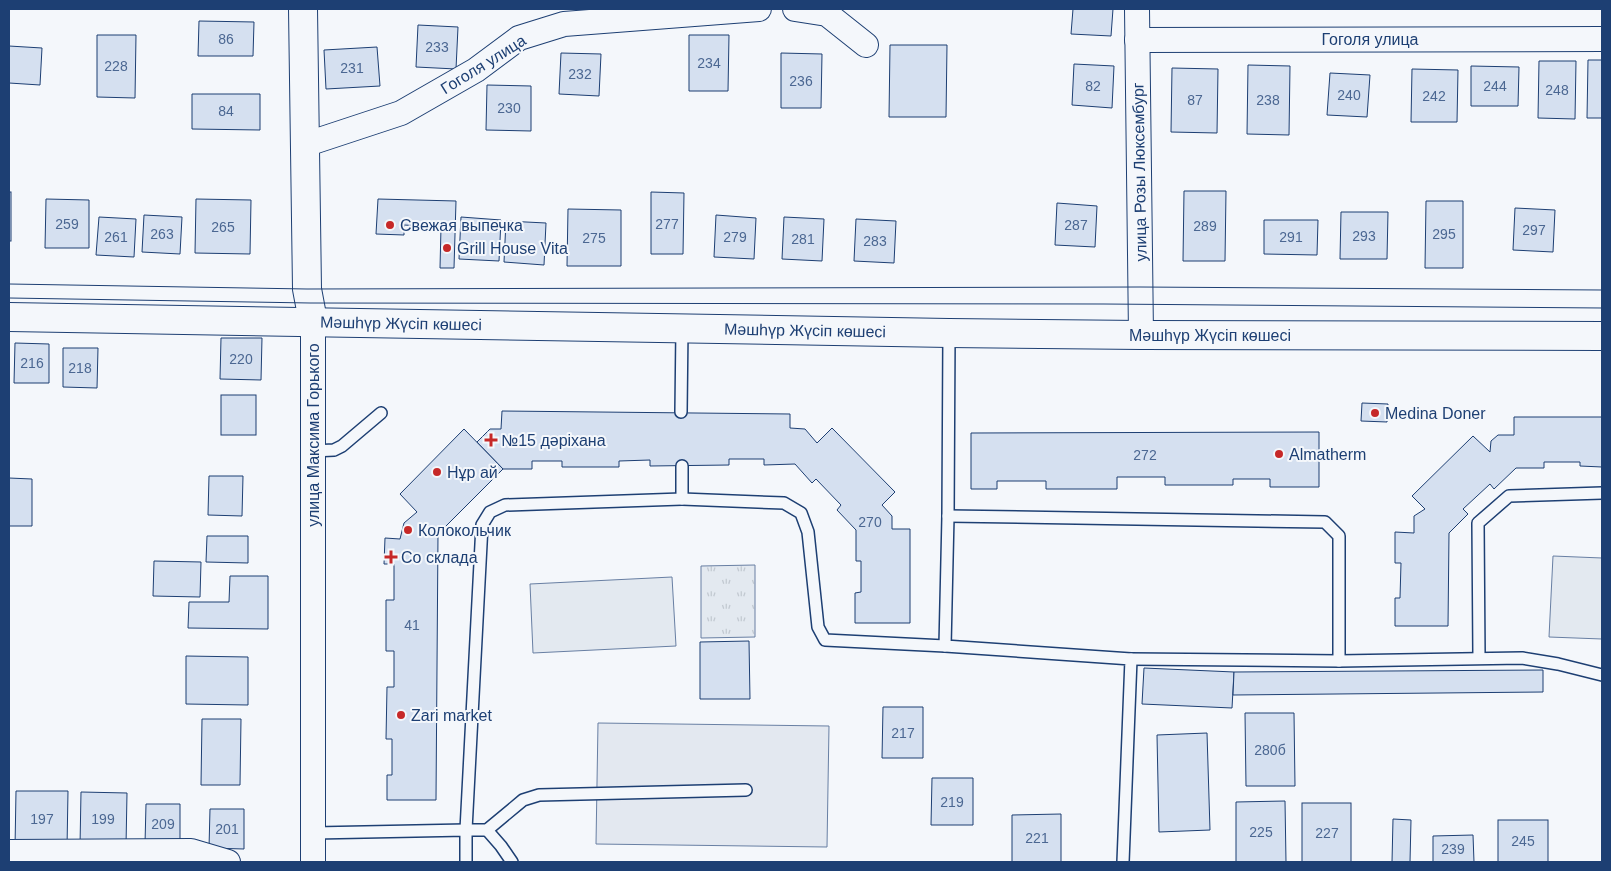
<svg xmlns="http://www.w3.org/2000/svg" width="1611" height="871" font-family="Helvetica,sans-serif">
<style>
.grass{fill:url(#grass-tufts);stroke:#687fa3}
.garden{fill:#e3e9f0;stroke:#687fa3}
.parking{fill:#e3e8f0;stroke:#687fa3}
.building{fill:#d5e0f0;stroke:#1d3f73}
.lines{fill:none;stroke-linecap:round;stroke-linejoin:round}
.lane-casing{stroke:#1d3f73;stroke-width:14}
.street-casing{stroke:#1d3f73;stroke-width:26}
.secondary-casing{stroke:#1d3f73;stroke-width:30}
.lane{stroke:#f4f7fb;stroke-width:11}
.street{stroke:#f4f7fb;stroke-width:24}
.secondary{stroke:#f4f7fb;stroke-width:28}
.tram{stroke:#1d3f73;stroke-width:1}
.poi-dot{fill:#c62828;stroke:#f4f7fb;stroke-width:2}
.labels{text-anchor:middle;stroke-width:4;stroke-linejoin:round;paint-order:stroke}
.number-label{font-size:14px;fill:#4b6792}
.street-label{font-size:16px;fill:#1d3f73;stroke:#f4f7fb}
.poi-label{font-size:16px;fill:#1d3f73;stroke:#f4f7fb;text-anchor:start}
</style>
<defs>
<pattern id="grass-tufts" width="24" height="20" patternUnits="userSpaceOnUse" patternTransform="scale(1.25)"><rect width="24" height="20" fill="#e3e9f0"/><path d="M3 7l-1-3M5 7V3M7 7l1-3M15 17l-1-3M17 17v-4M19 17l1-3" fill="none" stroke="#c2c9d1"/></pattern>
</defs>
<rect width="100%" height="100%" fill="#f4f7fb"/>
<!-- grass -->
<polygon class="grass" points="755,565 755,637 701,638 701,566"/>
<!-- garden -->
<g class="garden">
<polygon points="1553,556 1602,558 1602,639 1549,637"/>
<polygon points="672,577 676,646 533,653 530,584"/>
</g>
<!-- parking -->
<polygon class="parking" points="598,723 829,726 827,847 596,844"/>
<!-- building -->
<g class="building">
<polygon points="1073,9 1113,9 1111,36 1071,34"/>
<polygon points="199,21 254,22 253,56 198,56"/>
<polygon points="418,25 458,27 456,69 416,67"/>
<polygon points="97,35 136,35 135,98 97,97"/>
<polygon points="689,35 729,35 728,91 689,91"/>
<polygon points="890,45 947,45 946,117 889,117"/>
<polygon points="9,46 42,48 40,85 9,83"/>
<polygon points="377,47 380,86 326,89 324,50"/>
<polygon points="561,53 601,54 599,96 559,94"/>
<polygon points="781,53 822,54 821,108 781,108"/>
<polygon points="1588,60 1602,60 1602,118 1587,118"/>
<polygon points="1539,61 1576,61 1575,119 1538,118"/>
<polygon points="1074,64 1114,66 1112,108 1072,105"/>
<polygon points="1248,65 1290,66 1289,135 1247,134"/>
<polygon points="1471,66 1519,67 1518,106 1471,106"/>
<polygon points="1172,68 1218,69 1217,133 1171,132"/>
<polygon points="1412,69 1458,70 1457,122 1411,122"/>
<polygon points="1330,73 1370,75 1367,117 1327,115"/>
<polygon points="487,85 531,86 531,131 486,130"/>
<polygon points="192,94 260,94 260,130 192,129"/>
<polygon points="1184,191 1226,191 1225,261 1183,261"/>
<rect x="9" y="192" width="2" height="49"/>
<polygon points="651,192 684,193 683,254 651,254"/>
<polygon points="46,199 89,200 89,248 45,248"/>
<polygon points="196,199 251,200 250,254 195,253"/>
<polygon points="378,199 456,201 454,268 440,268 441,227 404,225 404,235 376,234"/>
<polygon points="1426,201 1463,201 1463,268 1425,268"/>
<polygon points="1057,203 1097,206 1095,247 1055,245"/>
<polygon points="1515,208 1555,210 1553,252 1513,250"/>
<polygon points="568,209 621,210 621,266 567,266"/>
<polygon points="1341,212 1388,212 1387,259 1340,259"/>
<polygon points="144,215 182,217 180,254 142,252"/>
<polygon points="716,215 756,218 754,259 714,257"/>
<polygon points="99,217 136,219 134,257 96,255"/>
<polygon points="461,217 501,220 499,261 459,259"/>
<polygon points="784,217 824,219 822,261 782,259"/>
<polygon points="856,219 896,221 894,263 854,261"/>
<polygon points="1264,220 1318,220 1317,255 1264,254"/>
<polygon points="506,221 546,223 544,265 504,262"/>
<polygon points="221,338 262,338 261,380 220,379"/>
<polygon points="15,343 49,344 49,383 14,383"/>
<polygon points="63,348 98,348 97,388 63,387"/>
<rect x="221" y="395" width="35" height="40"/>
<polygon points="1362,403 1388,404 1387,422 1361,421"/>
<polygon points="502,411 790,414 790,428 805,429 817,443 832,428 895,492 882,505 892,516 892,529 910,529 910,623 855,623 855,593 861,592 861,561 856,561 856,530 837,510 841,505 816,479 812,483 795,464 764,465 764,459 729,459 729,465 650,466 650,460 619,461 619,467 562,467 562,461 532,461 532,469 503,469 477,442 490,429 501,429"/>
<polygon points="1514,417 1602,417 1602,467 1580,466 1580,462 1544,462 1544,468 1516,468 1494,489 1490,484 1463,509 1468,514 1449,533 1448,626 1395,626 1395,598 1400,598 1401,563 1395,563 1395,532 1414,533 1414,516 1425,509 1412,496 1473,436 1490,452 1491,441 1498,435 1514,435"/>
<polygon points="464,429 503,469 438,534 436,800 387,800 387,775 392,775 392,739 386,739 387,687 394,687 394,651 386,651 386,600 394,600 394,564 384,564 385,538 400,539 404,523 417,512 400,494"/>
<polygon points="1319,432 1319,487 1270,487 1270,479 1233,479 1233,485 1165,485 1165,477 1117,477 1117,489 1046,489 1046,481 997,481 997,489 971,489 971,433"/>
<polygon points="209,476 243,476 242,516 208,515"/>
<polygon points="9,478 32,479 32,526 9,526"/>
<polygon points="207,536 248,536 248,563 206,562"/>
<polygon points="154,561 201,562 200,597 153,596"/>
<polygon points="230,576 268,576 268,629 188,628 189,602 229,602"/>
<polygon points="749,641 750,699 700,699 700,642"/>
<polygon points="186,656 248,657 248,705 186,704"/>
<polygon points="1144,668 1234,672 1232,708 1142,704"/>
<polygon points="1543,670 1543,692 1233,695 1234,672"/>
<polygon points="883,707 923,707 923,758 882,758"/>
<polygon points="1245,713 1294,713 1295,786 1246,786"/>
<polygon points="202,719 241,719 240,785 201,785"/>
<polygon points="1207,733 1210,830 1159,832 1157,735"/>
<polygon points="932,778 973,778 973,825 931,825"/>
<polygon points="16,791 68,791 67,848 15,848"/>
<polygon points="81,792 127,793 126,846 80,846"/>
<polygon points="1285,801 1286,862 1236,862 1236,802"/>
<rect x="1302" y="803" width="49" height="59"/>
<polygon points="146,804 180,804 180,844 145,844"/>
<polygon points="210,809 244,809 244,849 209,848"/>
<polygon points="1061,814 1061,862 1012,862 1012,815"/>
<polygon points="1393,819 1411,820 1410,862 1392,862"/>
<rect x="1498" y="820" width="50" height="42"/>
<polygon points="1473,835 1474,862 1433,862 1433,836"/>
</g>
<g class="lines">
<defs>
<g id="lane">
<polyline points="949,333 948,516 945,646 1131,659 1123,862"/>
<polyline points="681,412 682,328"/>
<polyline points="313,451 334,450 342,446 381,413"/>
<polyline points="682,466 682,499 505,505 490,512 482,525 466,830 487,830 523,800 539,795 746,790"/>
<polyline points="682,499 784,503 801,513 808,532 818,627 825,640 945,646"/>
<polyline points="948,516 1325,522 1339,536 1339,661"/>
<polyline points="1479,658 1478,523 1509,496 1602,493"/>
<polyline points="1131,659 1339,661 1522,658 1558,664 1602,675"/>
<polyline points="487,830 501,846 512,862"/>
<polyline points="314,833 466,830 466,862"/>
</g>
<g id="street">
<polyline points="795,9 827,14 866,45"/>
<polyline points="1137,9 1141,335"/>
<polyline points="1137,40 1602,39"/>
<polyline points="304,145 401,113 476,70 519,38 564,24 759,9"/>
<polyline points="313,321 313,862"/>
<polyline points="9,852 191,851 228,862"/>
</g>
<g id="secondary">
<polyline points="303,9 307,289 313,321"/>
<polyline points="9,317 949,333 1141,335 1602,336"/>
</g>
</defs>
<!-- lane casing -->
<use href="#lane" class="lane-casing"/>
<!-- street casing -->
<use href="#street" class="street-casing"/>
<!-- secondary casing -->
<use href="#secondary" class="secondary-casing"/>
<!-- lane -->
<use href="#lane" class="lane"/>
<!-- street -->
<use href="#street" class="street"/>
<!-- secondary -->
<use href="#secondary" class="secondary"/>
<!-- tram -->
<g class="tram">
<polyline points="9,284 307,289 1140,287 1602,290"/>
<polyline points="9,298 310,303 1104,304 1602,308"/>
</g>
</g>
<!-- markers -->
<g class="poi-dot">
<circle cx="390" cy="225" r="5"/>
<circle cx="447" cy="248" r="5"/>
<circle cx="1375" cy="413" r="5"/>
<path d="M488.5 432.5h5v5h5v5h-5v5h-5v-5h-5v-5h5z"/>
<circle cx="1279" cy="454" r="5"/>
<circle cx="437" cy="472" r="5"/>
<circle cx="408" cy="530" r="5"/>
<path d="M388.5 549.5h5v5h5v5h-5v5h-5v-5h-5v-5h5z"/>
<circle cx="401" cy="715" r="5"/>
</g>
<g class="labels">
<!-- number labels -->
<g class="number-label">
<text x="226" y="44">86</text>
<text x="437" y="52">233</text>
<text x="709" y="68">234</text>
<text x="116" y="71">228</text>
<text x="352" y="73">231</text>
<text x="580" y="79">232</text>
<text x="801" y="86">236</text>
<text x="1093" y="91">82</text>
<text x="1495" y="91">244</text>
<text x="1557" y="95">248</text>
<text x="1349" y="100">240</text>
<text x="1434" y="101">242</text>
<text x="1195" y="105">87</text>
<text x="1268" y="105">238</text>
<text x="509" y="113">230</text>
<text x="226" y="116">84</text>
<text x="67" y="229">259</text>
<text x="667" y="229">277</text>
<text x="1076" y="230">287</text>
<text x="1205" y="231">289</text>
<text x="223" y="232">265</text>
<text x="1534" y="235">297</text>
<text x="162" y="239">263</text>
<text x="1444" y="239">295</text>
<text x="1364" y="241">293</text>
<text x="116" y="242">261</text>
<text x="735" y="242">279</text>
<text x="1291" y="242">291</text>
<text x="594" y="243">275</text>
<text x="803" y="244">281</text>
<text x="875" y="246">283</text>
<text x="241" y="364">220</text>
<text x="32" y="368">216</text>
<text x="80" y="373">218</text>
<text x="1145" y="460">272</text>
<text x="870" y="527">270</text>
<text x="412" y="630">41</text>
<text x="903" y="738">217</text>
<text x="1270" y="755">280б</text>
<text x="952" y="807">219</text>
<text x="42" y="824">197</text>
<text x="103" y="824">199</text>
<text x="163" y="829">209</text>
<text x="227" y="834">201</text>
<text x="1261" y="837">225</text>
<text x="1327" y="838">227</text>
<text x="1037" y="843">221</text>
<text x="1523" y="846">245</text>
<text x="1453" y="854">239</text>
</g>
<!-- street labels -->
<g class="street-label">
<text x="1370" y="45">Гоголя улица</text>
<text transform="translate(483 64) rotate(-32)" y="6">Гоголя улица</text>
<text transform="translate(1139 172) rotate(-91)" y="6">улица Розы Люксембург</text>
<text transform="translate(401 323) rotate(1)" y="6">Мәшһүр Жүсіп көшесі</text>
<text transform="translate(805 330) rotate(1)" y="6">Мәшһүр Жүсіп көшесі</text>
<text x="1210" y="341">Мәшһүр Жүсіп көшесі</text>
<text transform="translate(313 435) rotate(-90)" y="6">улица Максима Горького</text>
</g>
<!-- poi labels -->
<g class="poi-label">
<text x="400" y="231">Свежая выпечка</text>
<text x="457" y="254">Grill House Vita</text>
<text x="1385" y="419">Medina Doner</text>
<text x="501" y="446">№15 дәріхана</text>
<text x="1289" y="460">Almatherm</text>
<text x="447" y="478">Нұр ай</text>
<text x="418" y="536">Колокольчик</text>
<text x="401" y="563">Со склада</text>
<text x="411" y="721">Zari market</text>
</g>
</g>
<!-- border -->
<rect width="1611" height="871" fill="none" stroke="#1d3f73" stroke-width="20"/>
</svg>
